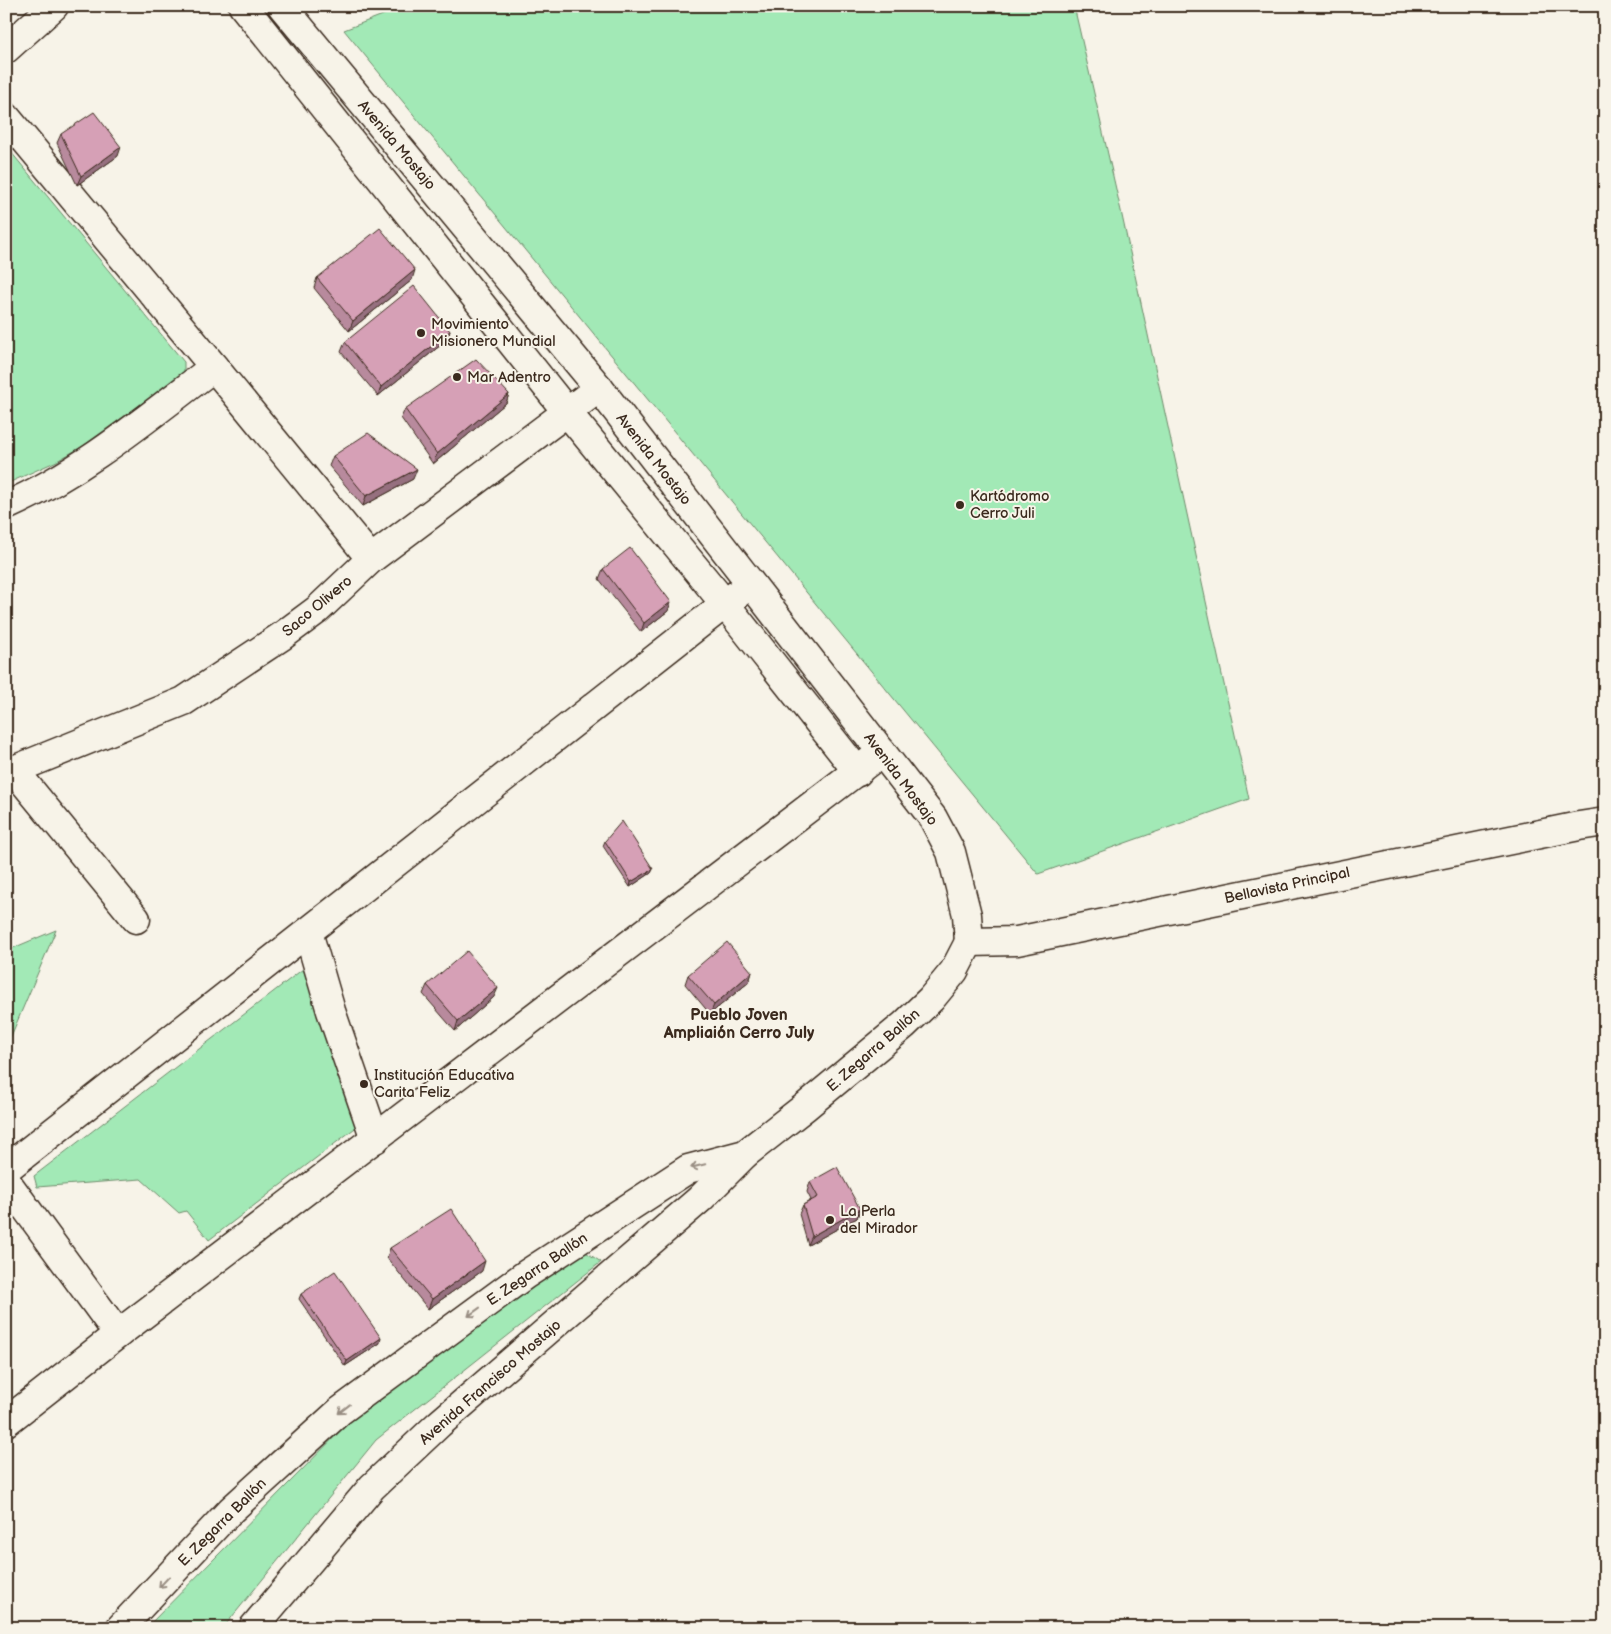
<svg xmlns="http://www.w3.org/2000/svg" width="1611" height="1634" font-family="'Balsamiq Sans',sans-serif">
<style>
.green{fill:#a2e9b6;stroke:#6e8a6a}
.lines{fill:none;stroke-linecap:round;stroke-linejoin:round}
.minor-casing{stroke:#3b2a1e;stroke-width:31}
.minor{stroke:#f7f3e8;stroke-width:28}
.wall{fill:#b88a9d;stroke:#3b2a1e}
.shaded-wall{fill:#96707f;stroke:#3b2a1e}
.building{fill:#d6a0b6;stroke:#3b2a1e}
.oneway{stroke:#998e83}
.poi-dot{fill:#3b2a1e;stroke:#f7f3e8;stroke-width:2}
.labels{text-anchor:middle;stroke-width:4;stroke-linejoin:round;paint-order:stroke}
.street-label{font-size:15px;fill:#3b2a1e;stroke:#f7f3e8}
.poi-label{font-size:15px;fill:#3b2a1e;stroke:#f7f3e8;text-anchor:start}
.neighbourhood-label{font-size:16px;font-weight:bold;fill:#3b2a1e;stroke:#f7f3e8}
</style>
<rect width="100%" height="100%" fill="#f7f3e8"/>
<filter id="ink" filterUnits="userSpaceOnUse"><feTurbulence type="fractalNoise" baseFrequency=".02" numOctaves="2"/><feDisplacementMap in="SourceGraphic" scale="10" xChannelSelector="R" yChannelSelector="G"/><feConvolveMatrix kernelMatrix="1 2 1 2 8 2 1 2 1" color-interpolation-filters="sRGB"/></filter>
<g filter="url(#ink)">
<!-- green -->
<g class="green">
<polygon points="406,6 1074,6 1121,211 1249,799 1038,874 344,30"/>
<polygon points="6,146 184,362 184,373 83,446 57,461 6,484"/>
<polygon points="56,930 6,1048 6,951"/>
<polygon points="303,969 363,1122 209,1240 186,1211 179,1213 141,1179 37,1187 34,1176"/>
<polygon points="581,1249 601,1262 376,1440 223,1628 146,1628 358,1413"/>
</g>
<g class="lines">
<defs>
<g id="minor">
<polyline points="243,6 567,412 725,604 858,772"/>
<polyline points="282,6 599,388 933,818 951,852 967,915 969,942"/>
<polyline points="6,49 54,6"/>
<polyline points="6,117 214,367 371,559"/>
<path d="M6 506C83 472 148 417 214 367"/>
<polyline points="14,770 136,919"/>
<polyline points="6,773 184,701 282,636 317,610 371,559 599,388"/>
<polyline points="308,932 331,1011 375,1139"/>
<polyline points="969,942 1017,941 1579,826 1605,822"/>
<polyline points="6,1169 740,592"/>
<polyline points="6,1181 118,1334"/>
<polyline points="6,1422 118,1334 882,752"/>
<polyline points="120,1628 231,1510 340,1411 525,1275 688,1169 745,1154 805,1107 904,1025 931,999 954,971 969,942"/>
<polyline points="253,1628 372,1487 439,1424 700,1199 744,1155"/>
</g>
</defs>
<!-- minor casing -->
<use href="#minor" class="minor-casing"/>
<!-- minor -->
<use href="#minor" class="minor"/>
</g>
<!-- wall -->
<g class="wall">
<polygon points="61,134 118,156 77,185 57,143"/>
<polygon points="317,278 412,280 349,331 314,288"/>
<polygon points="450,331 447,340 378,396 341,352 345,342"/>
<polygon points="509,394 506,403 433,464 401,418 405,409"/>
<polygon points="333,456 413,479 363,506 329,466"/>
<polygon points="603,569 668,611 641,632 599,579"/>
<polygon points="605,841 653,869 651,873 630,887 603,846"/>
<polygon points="752,972 749,982 710,1014 685,984 688,975"/>
<polygon points="427,985 494,997 455,1031 423,994"/>
<polygon points="810,1182 860,1209 857,1218 808,1245 799,1214 803,1205 811,1200 807,1192"/>
<polygon points="390,1248 482,1271 428,1309 387,1258"/>
<polygon points="301,1294 380,1343 345,1366 299,1299"/>
</g>
<!-- shaded-wall -->
<g class="shaded-wall">
<polygon points="121,147 118,156 77,185 81,176"/>
<polygon points="415,270 412,280 349,331 353,321"/>
<polygon points="450,331 447,340 378,396 381,387"/>
<polygon points="509,394 506,403 433,464 437,454"/>
<polygon points="417,469 413,479 363,506 366,496"/>
<polygon points="671,602 668,611 641,632 644,623"/>
<polygon points="653,869 651,873 630,887 631,882"/>
<polygon points="752,972 749,982 710,1014 714,1005"/>
<polygon points="498,988 494,997 455,1031 458,1021"/>
<polygon points="860,1209 857,1218 808,1245 812,1236"/>
<polygon points="485,1261 482,1271 428,1309 432,1299"/>
<polygon points="381,1338 380,1343 345,1366 347,1361"/>
</g>
<!-- building -->
<g class="building">
<polygon points="94,112 121,147 81,176 61,134"/>
<polygon points="380,228 415,270 353,321 317,278"/>
<polygon points="414,286 450,331 381,387 345,342"/>
<polygon points="476,359 509,394 437,454 405,409"/>
<polygon points="368,433 417,469 366,496 333,456"/>
<polygon points="630,548 671,602 644,623 603,569"/>
<polygon points="622,821 653,869 631,882 605,841"/>
<polygon points="727,942 752,972 714,1005 688,975"/>
<polygon points="467,951 498,988 458,1021 427,985"/>
<polygon points="837,1167 860,1209 812,1236 803,1205 818,1197 810,1182"/>
<polygon points="451,1209 485,1261 432,1299 390,1248"/>
<polygon points="335,1271 381,1338 347,1361 301,1294"/>
</g>
<!-- one-way arrows -->
<defs><path id="oneway-shaft" d="M-6 0H5M1.5-3L5.5 0L1.5 3" fill="none" stroke-width="1.6" stroke-linecap="round" stroke-linejoin="round" transform="scale(1.25)"/></defs>
<g class="oneway">
<use href="#oneway-shaft" transform="translate(698 1166) rotate(166)"/>
<use href="#oneway-shaft" transform="translate(474 1312) rotate(144)"/>
<use href="#oneway-shaft" transform="translate(344 1409) rotate(142)"/>
<use href="#oneway-shaft" transform="translate(164 1582) rotate(133)"/>
</g>
</g>
<!-- markers -->
<g class="poi-dot">
<circle cx="421" cy="333" r="5"/>
<circle cx="457" cy="377" r="5"/>
<circle cx="960" cy="505" r="5"/>
<circle cx="364" cy="1084" r="5"/>
<circle cx="830" cy="1220" r="5"/>
</g>
<g class="labels">
<!-- street labels -->
<g class="street-label">
<text transform="translate(397 145) rotate(50)" y="5">Avenida Mostajo</text>
<text transform="translate(654 459) rotate(52)" y="5">Avenida Mostajo</text>
<text transform="translate(317 606) rotate(-40)" y="5">Saco Olivero</text>
<text transform="translate(901 779) rotate(53)" y="5">Avenida Mostajo</text>
<text transform="translate(1287 885) rotate(-12)" y="5">Bellavista Principal</text>
<text transform="translate(873 1050) rotate(-41)" y="5">E. Zegarra Ballón</text>
<text transform="translate(537 1269) rotate(-34)" y="5">E. Zegarra Ballón</text>
<text transform="translate(490 1382) rotate(-41)" y="5">Avenida Francisco Mostajo</text>
<text transform="translate(222 1522) rotate(-45)" y="5">E. Zegarra Ballón</text>
</g>
<!-- poi labels -->
<g class="poi-label">
<text x="431" y="329">Movimiento<tspan x="431" dy="17">Misionero Mundial</tspan></text>
<text x="467" y="382">Mar Adentro</text>
<text x="970" y="501">Kartódromo<tspan x="970" dy="17">Cerro Juli</tspan></text>
<text x="374" y="1080">Institución Educativa<tspan x="374" dy="17">Carita Feliz</tspan></text>
<text x="840" y="1216">La Perla<tspan x="840" dy="17">del Mirador</tspan></text>
</g>
<!-- neighbourhood labels -->
<g class="neighbourhood-label">
<text x="739" y="1020">Pueblo Joven<tspan x="739" dy="18">Ampliaión Cerro July</tspan></text>
</g>
</g>
<!-- margin -->
<rect width="1611" height="1634" fill="none" stroke="#f7f3e8" stroke-width="25"/>
<rect x="12" y="12" width="1586" height="1609" fill="none" stroke="#3b2a1e" stroke-width="2" filter="url(#ink)"/>
</svg>
